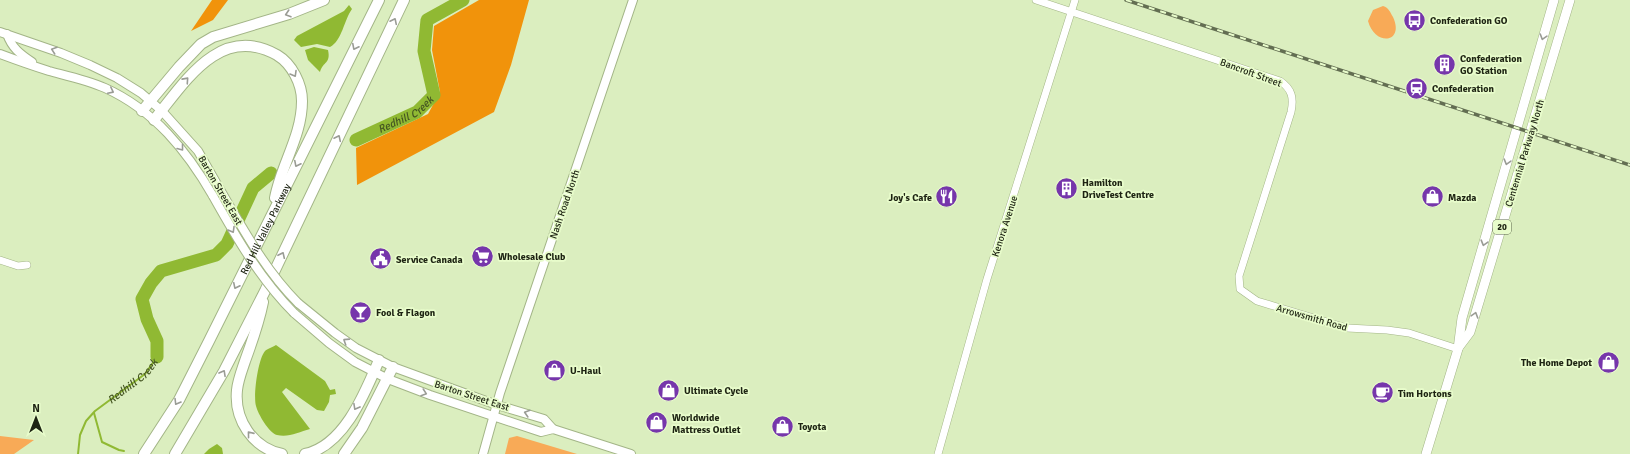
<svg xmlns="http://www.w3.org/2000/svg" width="1630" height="454" font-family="Signika,sans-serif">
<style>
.green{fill:#f8aa57}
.forest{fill:#f1930b}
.water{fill:#90b933}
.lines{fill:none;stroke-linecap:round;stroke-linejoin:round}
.stream{stroke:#90b933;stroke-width:2}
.river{stroke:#90b933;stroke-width:13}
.tertiary-casing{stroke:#a3b587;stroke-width:8}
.secondary-casing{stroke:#a3b587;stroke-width:10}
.primary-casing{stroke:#a3b587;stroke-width:10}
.motorway-casing{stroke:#a3b587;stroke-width:12}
.tertiary{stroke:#fff;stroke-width:7}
.secondary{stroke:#fff;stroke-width:8}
.primary{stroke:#fff;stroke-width:9}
.motorway{stroke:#fff;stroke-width:10}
.rail-casing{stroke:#636e52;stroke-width:3.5}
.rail{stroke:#e8fccb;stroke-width:2;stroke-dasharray:6;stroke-linecap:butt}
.secondary-bridge-casing{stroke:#a3b587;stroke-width:10;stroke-linecap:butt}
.secondary-bridge{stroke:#fff;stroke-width:8}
.oneway{stroke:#9a9c95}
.labels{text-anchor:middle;stroke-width:3.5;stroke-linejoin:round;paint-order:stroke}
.shield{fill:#e8fccb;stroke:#5b654a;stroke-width:1}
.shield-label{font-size:9px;font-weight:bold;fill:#1e2413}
.poi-label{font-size:10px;font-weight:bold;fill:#1e2413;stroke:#e8fccb;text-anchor:start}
.street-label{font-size:10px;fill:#1e2413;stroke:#e8fccb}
.water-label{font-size:11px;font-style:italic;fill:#452;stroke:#e8fccb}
</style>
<rect width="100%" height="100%" fill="#dbeebf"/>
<!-- green -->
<g class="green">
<path d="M1383 6C1389 8 1390 12 1393 17 1405 43 1375 47 1368 21L1373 10Z"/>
<polygon points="0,436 34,440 14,454 0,454"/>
<polygon points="517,436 577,454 505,454 509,438"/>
</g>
<!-- forest -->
<g class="forest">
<polygon points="212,0 228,0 213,20 191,31"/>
<polygon points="479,0 529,0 511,65 494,112 357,185 356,148 428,114 440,92 432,50 434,26"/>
</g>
<!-- water -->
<g class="water">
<path d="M349 5 352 9C344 20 342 41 330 47L317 44 301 47 294 40 297 36 344 11Z"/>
<path d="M314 47 328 50C331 64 323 61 320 72L308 60 305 50Z"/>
<path d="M276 345 325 381 330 390 335 389 336 394 330 395 329 402 324 411 317 410 286 388 282 392 310 429C299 432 288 438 277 435 269 433 258 414 256 406 253 396 258 359 265 351 267 349 273 347 276 345Z"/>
<polygon points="217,444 222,448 223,454 204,454 209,449"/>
</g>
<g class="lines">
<!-- stream -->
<g class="stream">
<polyline points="94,413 102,442 119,450 124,451"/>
<path id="s1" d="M78 454 80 435 86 421 95 411 145 374 157 357"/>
</g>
<!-- river -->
<g class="river">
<path id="s2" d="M356 140 417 112 434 95 424 51 427 20 463 0"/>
<polyline points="157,357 157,341 147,319 142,299 151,283 161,271 216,255 227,244 253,188 271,173"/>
</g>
<defs>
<g id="tertiary">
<path d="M1036 0 1280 81C1292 89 1294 98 1291 112L1239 276 1240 289 1257 301 1347 328 1387 330 1409 333 1458 349"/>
<polyline points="0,260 18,266 27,265"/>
<polyline points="938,454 987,279 1075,0"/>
</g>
<g id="secondary">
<polyline points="0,32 61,53 90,65 117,78 141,93 162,111 198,151 218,186"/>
<path d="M7 34C12 48 20 54 32 62"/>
<path d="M0 54C16 60 33 66 49 71 68 76 87 80 105 88 154 110 187 151 213 196"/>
<polyline points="298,303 335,333 356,348 393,367 497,405 544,419 553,429"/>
<polyline points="294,313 329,343 355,362 388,379 430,395 541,432 553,429 631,454"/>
<polyline points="483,454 500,393 633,0"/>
</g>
<g id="primary">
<polyline points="1458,348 1470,332 1570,0"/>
<polyline points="1426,454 1458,349 1462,318 1554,0"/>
</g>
<g id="motorway">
<polyline points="142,111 179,67 201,44 213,37 289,14 324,0"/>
<path d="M154 120C185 82 220 23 277 55 292 64 302 84 302 101 302 136 281 165 275 198"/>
<path d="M263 302C259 322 252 342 245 361 242 370 238 380 237 390 234 420 253 448 282 454"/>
<path id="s3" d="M144 454 179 400 209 341 379 0"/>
<polyline points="175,454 224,371 265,291 404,0"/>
<path d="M305 454C344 446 365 393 379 360"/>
<polyline points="344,454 362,428 393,367"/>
</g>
</defs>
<!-- tertiary casing -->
<use href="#tertiary" class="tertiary-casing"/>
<!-- secondary casing -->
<use href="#secondary" class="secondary-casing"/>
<!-- primary casing -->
<use href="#primary" class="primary-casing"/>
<!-- motorway casing -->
<use href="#motorway" class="motorway-casing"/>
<!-- tertiary -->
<use href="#tertiary" class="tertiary"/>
<!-- secondary -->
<use href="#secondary" class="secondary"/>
<!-- primary -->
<use href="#primary" class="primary"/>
<!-- motorway -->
<use href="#motorway" class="motorway"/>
<defs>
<polyline id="rail" points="1126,0 1630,165"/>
</defs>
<!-- rail casing -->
<use href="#rail" class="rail-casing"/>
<!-- rail -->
<use href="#rail" class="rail"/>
<defs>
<g id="secondary-bridge">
<path d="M218 186C242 227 264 269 298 303"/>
<path d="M213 196C236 237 260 279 294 313"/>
</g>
</defs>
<!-- secondary-bridge casing -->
<use href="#secondary-bridge" class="secondary-bridge-casing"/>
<!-- secondary-bridge -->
<use href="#secondary-bridge" class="secondary-bridge"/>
</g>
<!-- one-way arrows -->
<defs><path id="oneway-chevron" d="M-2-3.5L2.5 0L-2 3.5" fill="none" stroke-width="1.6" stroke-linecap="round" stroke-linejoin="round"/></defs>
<g class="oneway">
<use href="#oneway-chevron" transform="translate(288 14) rotate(162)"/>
<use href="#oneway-chevron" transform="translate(394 21) rotate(-64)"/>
<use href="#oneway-chevron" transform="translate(1543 37) rotate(107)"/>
<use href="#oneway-chevron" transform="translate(355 47) rotate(117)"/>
<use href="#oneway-chevron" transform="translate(54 50) rotate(-161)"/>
<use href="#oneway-chevron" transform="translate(294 74) rotate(60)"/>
<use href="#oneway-chevron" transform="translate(186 80) rotate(-48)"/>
<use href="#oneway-chevron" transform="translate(111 91) rotate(27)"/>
<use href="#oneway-chevron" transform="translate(338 138) rotate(-64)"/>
<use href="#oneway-chevron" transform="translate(181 148) rotate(52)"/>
<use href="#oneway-chevron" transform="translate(1507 162) rotate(106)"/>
<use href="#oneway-chevron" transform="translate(297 164) rotate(117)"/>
<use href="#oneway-chevron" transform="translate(232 230) rotate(60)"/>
<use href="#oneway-chevron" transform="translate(1484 243) rotate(106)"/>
<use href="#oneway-chevron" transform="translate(282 255) rotate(-65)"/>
<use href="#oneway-chevron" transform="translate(236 286) rotate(116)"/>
<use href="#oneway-chevron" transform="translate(1475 315) rotate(-73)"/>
<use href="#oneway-chevron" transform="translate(346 341) rotate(-147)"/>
<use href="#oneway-chevron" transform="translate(223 373) rotate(-61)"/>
<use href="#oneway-chevron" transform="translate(424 393) rotate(19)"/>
<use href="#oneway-chevron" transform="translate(177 402) rotate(121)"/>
<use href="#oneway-chevron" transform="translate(356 407) rotate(119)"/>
<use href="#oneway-chevron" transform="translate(527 413) rotate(-163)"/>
<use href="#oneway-chevron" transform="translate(250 434) rotate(-129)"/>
</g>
<!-- icons -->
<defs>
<symbol id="bus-disc" viewBox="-11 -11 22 22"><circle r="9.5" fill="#7636ab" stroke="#e8fccb"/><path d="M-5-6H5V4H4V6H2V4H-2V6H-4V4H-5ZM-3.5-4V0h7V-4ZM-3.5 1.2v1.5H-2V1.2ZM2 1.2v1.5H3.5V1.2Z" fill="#fff"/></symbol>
<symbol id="building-disc" viewBox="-11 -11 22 22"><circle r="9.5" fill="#7636ab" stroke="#e8fccb"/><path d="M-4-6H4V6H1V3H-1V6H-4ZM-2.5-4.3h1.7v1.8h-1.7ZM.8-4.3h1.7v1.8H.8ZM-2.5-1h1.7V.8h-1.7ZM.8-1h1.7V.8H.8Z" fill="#fff"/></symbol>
<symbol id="station-disc" viewBox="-11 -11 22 22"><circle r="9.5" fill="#7636ab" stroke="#e8fccb"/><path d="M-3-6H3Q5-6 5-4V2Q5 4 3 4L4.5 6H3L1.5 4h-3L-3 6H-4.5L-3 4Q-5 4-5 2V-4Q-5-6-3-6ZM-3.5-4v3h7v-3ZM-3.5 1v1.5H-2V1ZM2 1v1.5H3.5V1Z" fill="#fff"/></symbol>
<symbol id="restaurant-disc" viewBox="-11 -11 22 22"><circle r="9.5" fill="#7636ab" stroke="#e8fccb"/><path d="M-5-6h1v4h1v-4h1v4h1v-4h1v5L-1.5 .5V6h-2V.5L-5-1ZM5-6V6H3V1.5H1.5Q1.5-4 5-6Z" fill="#fff"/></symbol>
<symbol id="shop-disc" viewBox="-11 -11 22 22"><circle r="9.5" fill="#7636ab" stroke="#e8fccb"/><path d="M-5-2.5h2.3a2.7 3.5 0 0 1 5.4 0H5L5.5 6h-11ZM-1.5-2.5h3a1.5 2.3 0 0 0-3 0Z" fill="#fff"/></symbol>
<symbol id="supermarket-disc" viewBox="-11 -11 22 22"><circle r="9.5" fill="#7636ab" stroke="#e8fccb"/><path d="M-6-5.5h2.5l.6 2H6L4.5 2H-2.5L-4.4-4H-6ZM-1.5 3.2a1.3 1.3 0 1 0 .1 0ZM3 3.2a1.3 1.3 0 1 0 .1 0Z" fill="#fff"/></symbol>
<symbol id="civic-disc" viewBox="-11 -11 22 22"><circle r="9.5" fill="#7636ab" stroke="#e8fccb"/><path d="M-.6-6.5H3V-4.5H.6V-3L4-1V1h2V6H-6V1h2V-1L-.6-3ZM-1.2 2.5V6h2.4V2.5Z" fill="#fff"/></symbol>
<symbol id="bar-disc" viewBox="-11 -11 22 22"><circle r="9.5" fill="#7636ab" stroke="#e8fccb"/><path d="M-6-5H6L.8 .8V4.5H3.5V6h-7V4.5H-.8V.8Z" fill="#fff"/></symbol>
<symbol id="cafe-disc" viewBox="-11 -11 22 22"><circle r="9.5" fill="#7636ab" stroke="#e8fccb"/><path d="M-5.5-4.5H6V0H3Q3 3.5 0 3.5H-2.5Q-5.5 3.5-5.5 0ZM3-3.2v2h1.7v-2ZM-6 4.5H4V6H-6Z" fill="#fff"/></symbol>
</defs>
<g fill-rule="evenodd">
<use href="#bus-disc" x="1402" y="8" width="25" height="25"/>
<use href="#building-disc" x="1432" y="52" width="25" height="25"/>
<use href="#station-disc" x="1404" y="76" width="25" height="25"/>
<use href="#building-disc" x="1054" y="176" width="25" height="25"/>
<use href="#restaurant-disc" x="934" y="184" width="25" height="25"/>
<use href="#shop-disc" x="1420" y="184" width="25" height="25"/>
<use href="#supermarket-disc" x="470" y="244" width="25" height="25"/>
<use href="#civic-disc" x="368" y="246" width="25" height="25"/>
<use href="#bar-disc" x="348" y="300" width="25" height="25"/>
<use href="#shop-disc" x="1596" y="350" width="25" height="25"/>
<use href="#shop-disc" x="542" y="358" width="25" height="25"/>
<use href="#shop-disc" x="656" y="378" width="25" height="25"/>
<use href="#cafe-disc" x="1370" y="380" width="25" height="25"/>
<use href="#shop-disc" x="644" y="410" width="25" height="25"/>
<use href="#shop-disc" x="770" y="414" width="25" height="25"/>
</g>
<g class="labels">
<!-- shield labels -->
<rect class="shield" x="1493" y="220" width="18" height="14" rx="3"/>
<g class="shield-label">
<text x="1502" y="230">20</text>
</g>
<!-- poi labels -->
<g class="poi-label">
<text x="1430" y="24">Confederation GO</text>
<text x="1460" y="62">Confederation<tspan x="1460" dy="12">GO Station</tspan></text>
<text x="1432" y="92">Confederation</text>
<text x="1082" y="186">Hamilton<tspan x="1082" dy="12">DriveTest Centre</tspan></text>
<text x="932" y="201" text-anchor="end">Joy's Cafe</text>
<text x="1448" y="201">Mazda</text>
<text x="498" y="260">Wholesale Club</text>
<text x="396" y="263">Service Canada</text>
<text x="376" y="316">Fool &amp; Flagon</text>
<text x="1592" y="366" text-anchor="end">The Home Depot</text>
<text x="570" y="374">U-Haul</text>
<text x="684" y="394">Ultimate Cycle</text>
<text x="1398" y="397">Tim Hortons</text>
<text x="672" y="421">Worldwide<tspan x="672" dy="12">Mattress Outlet</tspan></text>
<text x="798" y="430">Toyota</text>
</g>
<!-- street labels -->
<g class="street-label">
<text transform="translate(1251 72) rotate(20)" y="4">Bancroft Street</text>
<text transform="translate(1524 153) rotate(-73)" y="4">Centennial Parkway North</text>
<text transform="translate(221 190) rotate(60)" y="4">Barton Street East</text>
<text transform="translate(564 204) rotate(-71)" y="4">Nash Road North</text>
<text transform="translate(1004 226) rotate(-72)" y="4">Kenora Avenue</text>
<text dy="4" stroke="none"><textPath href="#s3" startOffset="256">Red Hill Valley Parkway</textPath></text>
<text transform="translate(1312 317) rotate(16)" y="4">Arrowsmith Road</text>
<text transform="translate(472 395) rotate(18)" y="4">Barton Street East</text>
</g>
<!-- water labels -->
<g class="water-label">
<text dy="4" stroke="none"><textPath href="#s2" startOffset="56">Redhill Creek</textPath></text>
<text dy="4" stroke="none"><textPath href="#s1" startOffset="96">Redhill Creek</textPath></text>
</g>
</g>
<!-- north arrow -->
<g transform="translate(36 418)" stroke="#e8fccb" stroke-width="3" paint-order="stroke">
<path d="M0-3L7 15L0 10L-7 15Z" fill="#1e2413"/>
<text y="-6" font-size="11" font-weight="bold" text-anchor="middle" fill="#1e2413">N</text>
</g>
</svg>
